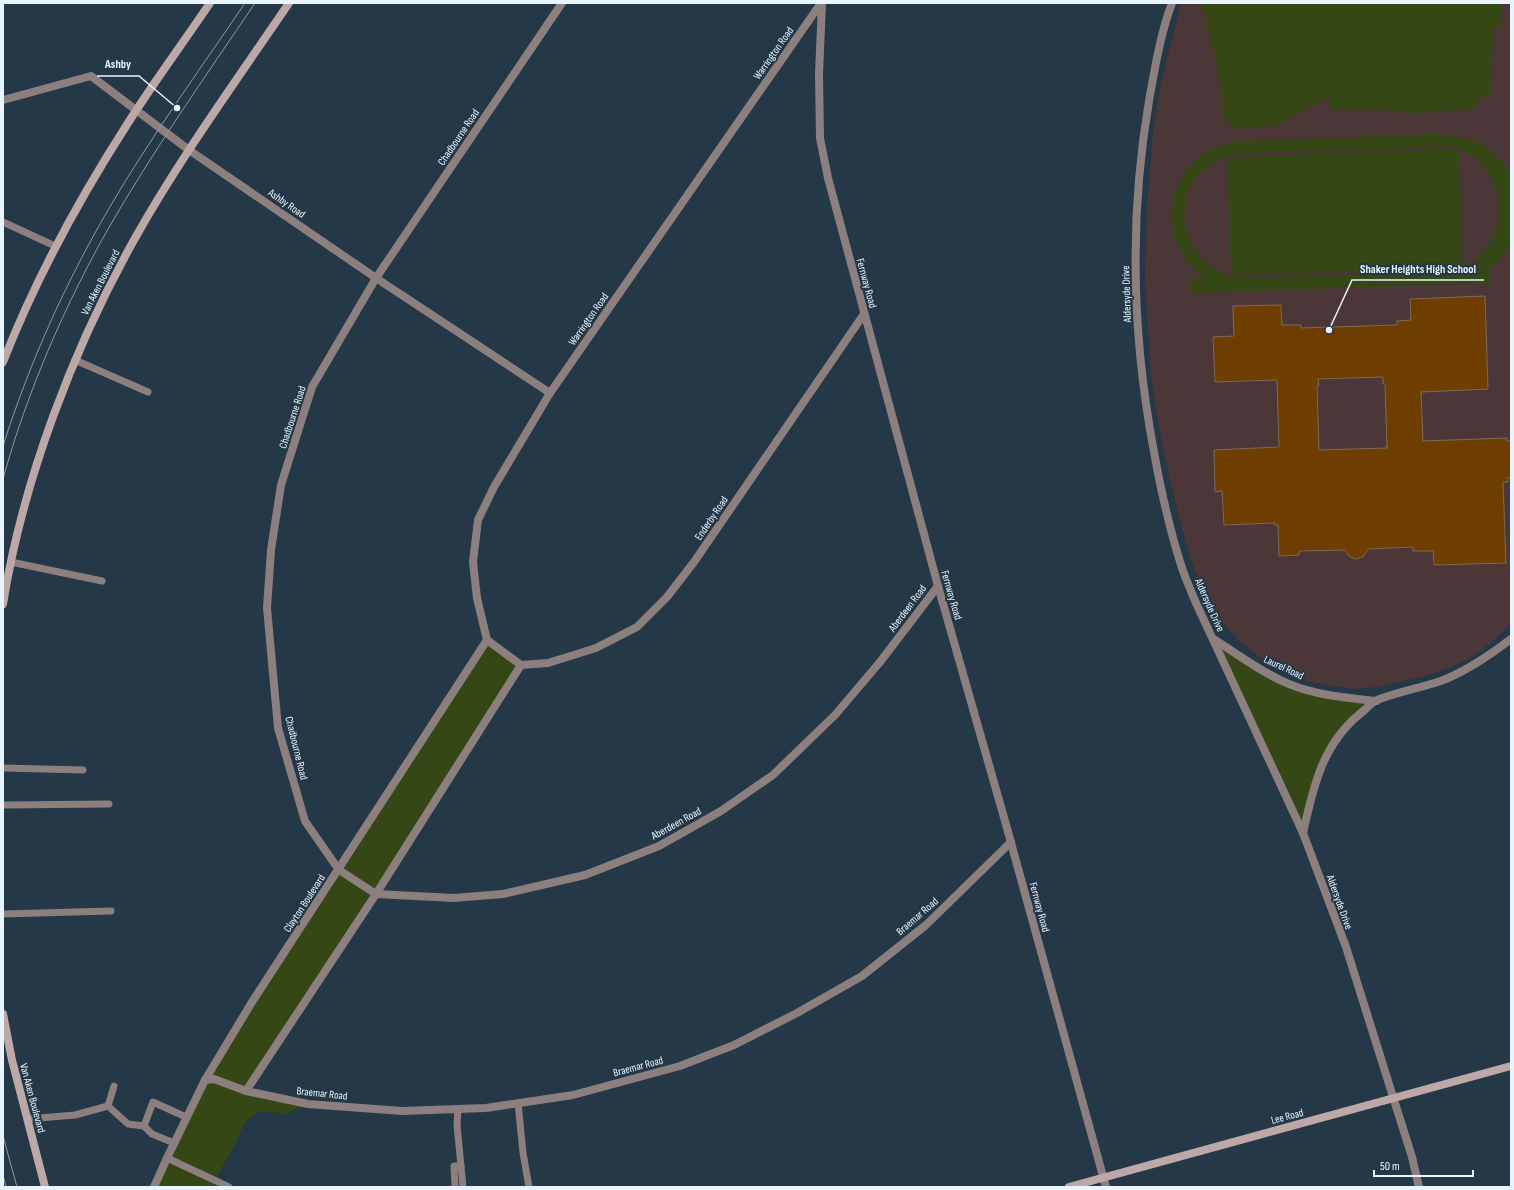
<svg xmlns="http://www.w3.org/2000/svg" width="1514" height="1190" font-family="'Sofia Sans Condensed',sans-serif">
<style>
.education{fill:#4c3738}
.green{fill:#344715;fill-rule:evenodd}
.building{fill:#6e3d00;stroke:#7f6a58;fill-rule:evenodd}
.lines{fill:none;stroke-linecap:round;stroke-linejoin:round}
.lane{stroke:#8d7f7e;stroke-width:7}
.street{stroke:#8d7f7e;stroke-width:8}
.secondary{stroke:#bea8a7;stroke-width:8}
.tram{stroke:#8999a5;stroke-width:1}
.labels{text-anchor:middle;stroke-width:4;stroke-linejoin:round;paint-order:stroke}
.street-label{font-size:11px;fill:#e8f4fe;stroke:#243847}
.leader{fill:none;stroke:#e8f4fe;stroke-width:1.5}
.callout-dot{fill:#e8f4fe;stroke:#243847;stroke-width:1.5}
.callout-label{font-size:12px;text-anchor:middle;font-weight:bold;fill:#e8f4fe;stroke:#243847;stroke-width:4;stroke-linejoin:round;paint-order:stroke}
</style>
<rect width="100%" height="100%" fill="#243847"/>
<!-- education -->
<polygon class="education" points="1181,3 1511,3 1511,623 1492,642 1470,658 1448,668 1424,676 1378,687 1354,689 1332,686 1311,682 1272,666 1240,642 1226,627 1213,609 1203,591 1192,563 1176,506 1162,444 1151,379 1145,276 1147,207 1153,132 1160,87"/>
<!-- green -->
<g class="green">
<polygon points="1201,3 1501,3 1501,27 1493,27 1491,95 1477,100 1476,110 1450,110 1444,112 1405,113 1383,110 1330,110 1329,97 1275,126 1234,129 1225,121 1216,61"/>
<path d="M1438 134 1455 135 1481 143 1502 161 1511 174V245L1500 260 1489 270V283L1191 293 1190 280 1206 279C1147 237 1168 149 1240 141ZM1451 147C1514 159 1514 259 1451 271L1242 278C1164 266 1166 159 1244 153Z"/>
<polygon points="1448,149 1459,152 1463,266 1455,268 1243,275 1231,273 1227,159 1236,157"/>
<polygon points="487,640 521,665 246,1091 308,1104 285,1114 264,1111 257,1112 245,1122 233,1149 217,1176 212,1187 154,1187 205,1080"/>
<polygon points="1214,640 1290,684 1376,701 1329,751 1303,833"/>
</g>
<!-- building -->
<path class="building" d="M1485 296 1488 389 1421 392 1423 441 1507 438V441H1511V478H1507L1508 482H1503L1506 563 1434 565 1433 551H1413V547L1368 549 1363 557 1355 559 1349 556 1345 550 1299 551V555L1279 556 1278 525H1275L1274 523 1224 525 1222 491 1215 492 1214 450 1279 447 1277 380 1215 382 1213 337 1234 336 1233 306 1281 305 1282 325H1301V328L1397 325V321L1411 320 1410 299ZM1383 377V384H1385L1387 448 1319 450 1317 386H1319L1318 379Z"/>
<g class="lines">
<!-- lane -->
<g class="lane">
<polyline points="3,222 55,246"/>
<polyline points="75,360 148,392"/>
<polyline points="11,562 102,581"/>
<polyline points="3,768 83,770"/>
<polyline points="3,805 109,804"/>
<polyline points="3,914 111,911"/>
<polyline points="518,1103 523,1153 529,1187"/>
<polyline points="108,1106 128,1124 144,1126 153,1102 186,1117"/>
<polyline points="458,1109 457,1125 463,1187"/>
<polyline points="27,1119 75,1115 108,1106 114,1086"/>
<polyline points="144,1126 152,1134 174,1143"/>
<polyline points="167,1158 229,1187"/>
<polyline points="455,1187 454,1166 461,1166"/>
</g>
<!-- street -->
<g class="street">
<polyline points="562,3 376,278 312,387 281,485 271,550 267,608 278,728 305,821 339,870 376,894 454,898 503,894 585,875 659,846 721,811 773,775 835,715 880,662 938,586"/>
<polyline points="822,3 819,74 820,138 828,178 938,586 1005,821 1106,1187"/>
<path d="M1172 3C1160 35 1155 68 1149 101 1129 218 1132 336 1154 452 1161 491 1170 531 1182 568 1186 580 1191 591 1196 603L1303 833 1346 947 1400 1119 1412 1157 1419 1187"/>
<polyline points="3,100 91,76 189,150 376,278 550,393"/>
<path d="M1215 640C1239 655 1262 673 1289 684 1315 695 1347 698 1376 701"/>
<polyline points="521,665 487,640 477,598 473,562 478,520 494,487 550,393 821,3"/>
<polyline points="521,665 548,663 596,648 637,627 667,597 694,562 864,314"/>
<path d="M1303 833C1313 788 1322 744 1361 713 1366 709 1371 703 1377 700 1398 692 1420 688 1441 681 1467 671 1490 655 1511 639"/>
<polyline points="205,1080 214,1079 246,1091 308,1104 402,1111 486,1108 573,1095 680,1066 734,1045 797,1013 862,976 926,925 1011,842"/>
<polyline points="246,1091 376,894 521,665"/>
<polyline points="154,1187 167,1158 205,1080 252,1002 487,640"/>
</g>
<!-- secondary -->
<g class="secondary">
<path d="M3 362C36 278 79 199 128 123 154 82 183 43 210 3"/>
<path d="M3 604C23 480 73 349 134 240 180 158 236 81 289 3"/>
<polyline points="3,1014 12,1060 45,1187"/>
<polyline points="1069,1187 1511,1066"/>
</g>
<!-- tram -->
<g class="tram">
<path d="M3 446C29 364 65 284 108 210 150 138 199 71 245 3"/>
<path d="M3 479C27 392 64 307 108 229 153 151 205 77 255 3"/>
<polyline points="3,1136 17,1187"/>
<polyline points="3,1175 6,1187"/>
</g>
</g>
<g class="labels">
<!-- street labels -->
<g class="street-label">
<text transform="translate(773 53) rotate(-55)" y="4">Warrington Road</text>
<text transform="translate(458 137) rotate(-56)" y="4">Chadbourne Road</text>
<text transform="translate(287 203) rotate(35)" y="4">Ashby Road</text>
<text transform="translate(100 282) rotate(-63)" y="4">Van Aken Boulevard</text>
<text transform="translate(867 283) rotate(75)" y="4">Fernway Road</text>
<text transform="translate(1126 294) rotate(-92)" y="4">Aldersyde Drive</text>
<text transform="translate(588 319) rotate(-55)" y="4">Warrington Road</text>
<text transform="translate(292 417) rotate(-72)" y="4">Chadbourne Road</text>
<text transform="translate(711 518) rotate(-56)" y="4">Enderby Road</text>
<text transform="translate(952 595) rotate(74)" y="4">Fernway Road</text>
<text transform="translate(1210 605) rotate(66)" y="4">Aldersyde Drive</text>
<text transform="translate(907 608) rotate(-53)" y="4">Aberdeen Road</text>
<text transform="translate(1284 667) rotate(25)" y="4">Laurel Road</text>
<text transform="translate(297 748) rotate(76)" y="4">Chadbourne Road</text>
<text transform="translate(676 823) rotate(-29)" y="4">Aberdeen Road</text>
<text transform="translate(1340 902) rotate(70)" y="4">Aldersyde Drive</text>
<text transform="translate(304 903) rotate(-57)" y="4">Clayton Boulevard</text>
<text transform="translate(1040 907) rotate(75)" y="4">Fernway Road</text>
<text transform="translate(917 916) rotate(-41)" y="4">Braemar Road</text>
<text transform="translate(638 1066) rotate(-15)" y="4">Braemar Road</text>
<text transform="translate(322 1093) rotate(6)" y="4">Braemar Road</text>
<text transform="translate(33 1098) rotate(75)" y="4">Van Aken Boulevard</text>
<text transform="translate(1287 1116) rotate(-15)" y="4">Lee Road</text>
</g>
</g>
<!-- callouts -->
<path class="leader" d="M177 108L139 76H97M1329 330L1352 280H1484"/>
<g class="callout-dot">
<circle cx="177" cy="108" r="4"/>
<circle cx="1329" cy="330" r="4"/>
</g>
<g class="callout-label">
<text x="118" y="68">Ashby</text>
<text x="1418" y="273">Shaker Heights High School</text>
</g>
<!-- border -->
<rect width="1514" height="1190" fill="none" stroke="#e8f4fe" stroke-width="8"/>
<!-- scale -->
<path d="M1374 1170v6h99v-6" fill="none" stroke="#e8f4fe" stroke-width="2"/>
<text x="1380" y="1170" font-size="12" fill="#e8f4fe" stroke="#243847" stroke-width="3" paint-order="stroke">50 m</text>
</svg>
